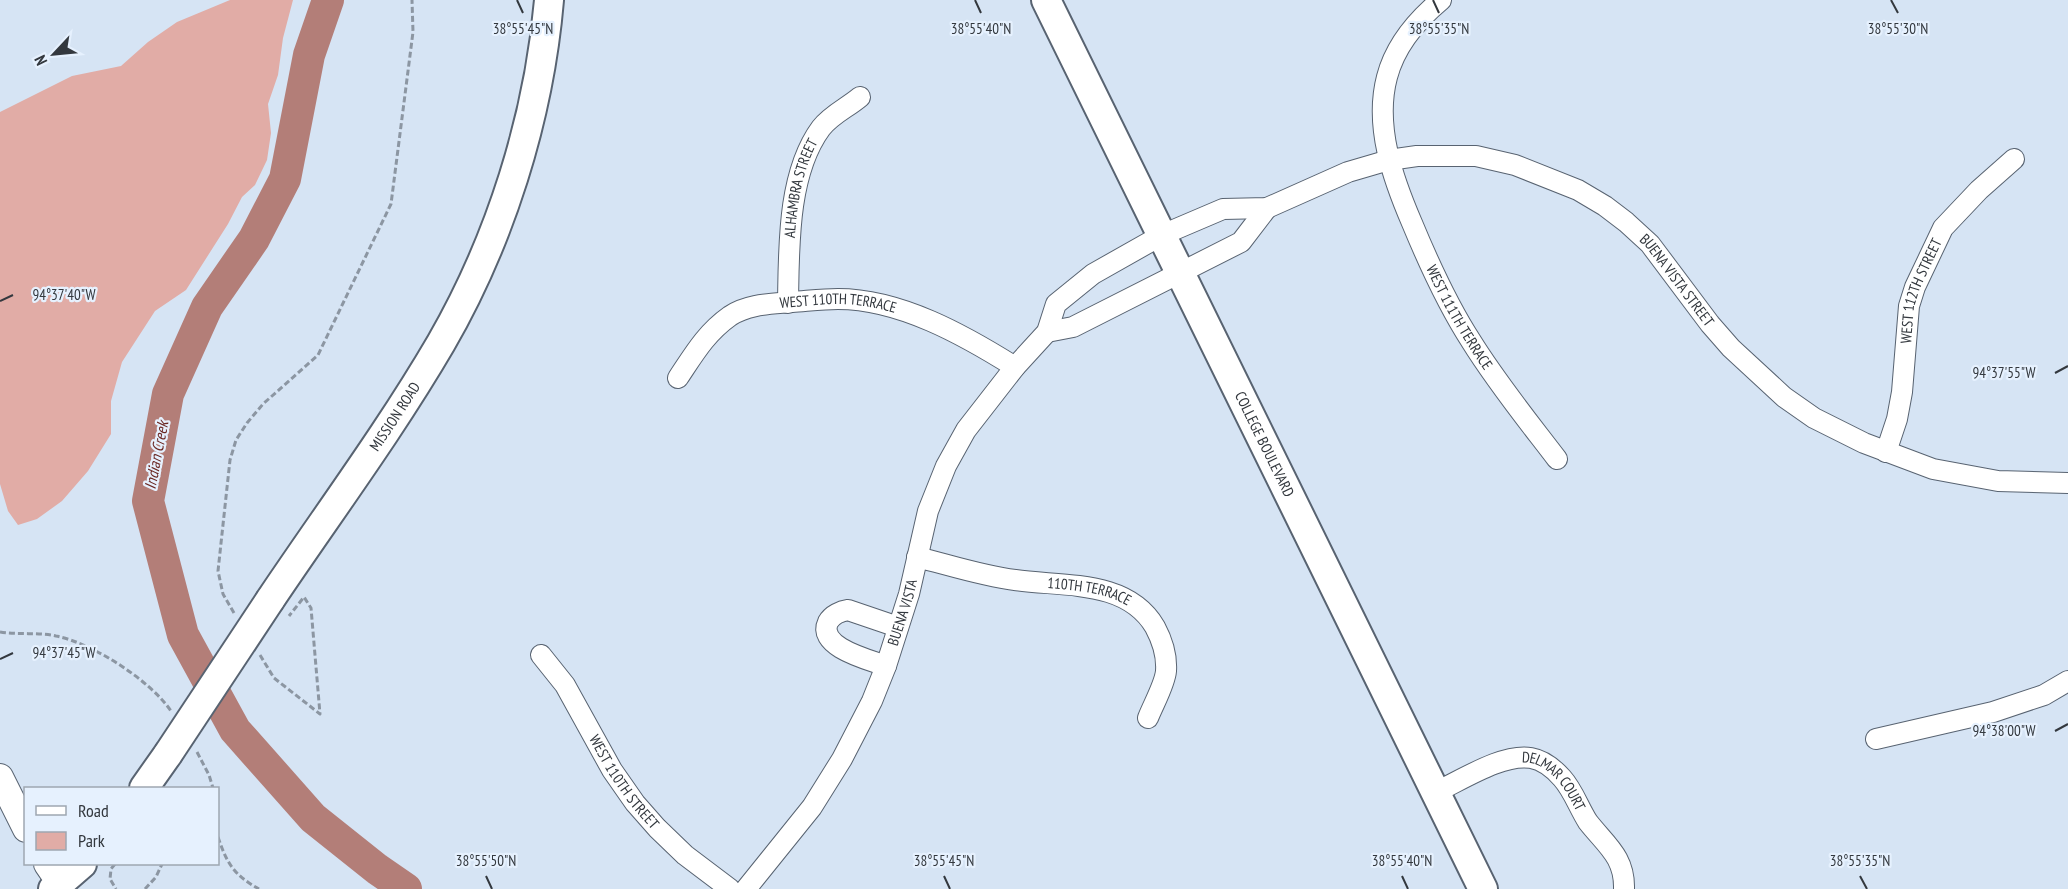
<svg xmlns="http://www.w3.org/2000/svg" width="2068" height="889" font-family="'PT Sans Narrow',sans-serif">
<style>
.green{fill:#e1aca6}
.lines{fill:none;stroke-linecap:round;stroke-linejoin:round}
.river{stroke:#b37e78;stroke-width:32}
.minor-casing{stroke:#586371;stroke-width:22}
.tertiary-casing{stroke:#586371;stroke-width:28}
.secondary-casing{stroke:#586371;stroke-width:32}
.path{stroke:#8c96a2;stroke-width:3;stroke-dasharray:6 3;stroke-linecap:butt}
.minor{stroke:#fff;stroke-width:20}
.tertiary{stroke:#fff;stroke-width:26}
.secondary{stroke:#fff;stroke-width:28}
.secondary-bridge-casing{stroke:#586371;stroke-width:32;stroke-linecap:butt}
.secondary-bridge{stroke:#fff;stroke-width:28}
.ticks{fill:none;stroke:#33383e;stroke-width:2}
.labels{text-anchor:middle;stroke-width:4.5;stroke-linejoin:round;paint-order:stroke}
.street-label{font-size:15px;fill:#33383e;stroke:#e6f1fe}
.water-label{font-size:16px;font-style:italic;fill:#6b2824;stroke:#e6f1fe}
.ticks-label{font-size:15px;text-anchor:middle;fill:#33383e;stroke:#e6f1fe;stroke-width:4.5;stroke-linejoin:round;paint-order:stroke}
</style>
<rect width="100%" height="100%" fill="#d6e4f4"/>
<!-- green -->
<polygon class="green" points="230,0 293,0 283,38 278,75 268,104 271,133 267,160 255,185 242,197 228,224 186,290 155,311 122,362 111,401 111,434 88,471 62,501 37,519 18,525 8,511 0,484 0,112 72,76 121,66 148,42 177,22"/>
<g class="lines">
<!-- river -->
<polyline class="river" points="328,0 309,55 285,179 254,239 207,307 168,394 148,501 183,635 235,730 313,818 377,869 406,889"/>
<defs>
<g id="minor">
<path id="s1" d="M1441 0C1417 20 1395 46 1387 77 1374 126 1393 179 1412 223 1429 264 1447 304 1471 341 1497 383 1528 421 1557 459"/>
<path id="s2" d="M788 303C789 249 787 174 821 128 832 114 847 108 860 97"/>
<polyline points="1047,332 1073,327 1241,242 1267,208"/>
<path id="s3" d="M678 378C694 354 706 333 730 316 748 304 771 304 792 302 807 301 823 299 838 299 900 299 964 335 1015 367"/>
<path id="s4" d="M1886 452 1897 419 1902 392 1909 306 1915 287 1943 228 1979 190 2014 159"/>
<path id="s5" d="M917 557C949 565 982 576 1015 580 1063 587 1127 579 1155 627 1162 640 1167 656 1166 671 1165 684 1153 705 1148 718"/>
<path id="s6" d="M541 655 565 685 612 770 635 803 657 828 685 855 730 889"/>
<path d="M886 666C870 660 816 647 828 622 832 615 841 611 848 610L898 627"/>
<polyline points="1876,739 1993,712 2044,695 2068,681"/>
<path id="s7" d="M1436 792C1462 780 1503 753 1531 758 1543 760 1554 769 1562 778 1573 790 1579 808 1588 822 1606 845 1625 857 1624 889"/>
<path id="s8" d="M746 889 812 807 842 759 872 701 886 666 909 594 928 511 946 466 966 430 1015 367 1047 332 1056 304 1093 274 1162 235 1223 209 1267 208 1348 172 1389 160 1417 156H1476L1515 165 1578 190 1605 206 1626 222 1650 244 1710 324 1731 348 1784 397 1814 418 1864 443 1933 469 1998 481 2068 483"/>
</g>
<g id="tertiary">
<polyline points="0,777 26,829"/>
<polyline points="47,864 60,883"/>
</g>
<g id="secondary">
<path id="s9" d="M1046 0 1483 889"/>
<path id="s10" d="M270 600C327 515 389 432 441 343 500 241 539 118 549 0"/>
<polyline points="144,788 168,754"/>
<polyline points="53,889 82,864"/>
</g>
</defs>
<!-- minor casing -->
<use href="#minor" class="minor-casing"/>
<!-- tertiary casing -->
<use href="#tertiary" class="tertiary-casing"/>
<!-- secondary casing -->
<use href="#secondary" class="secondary-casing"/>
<!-- path -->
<g class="path">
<polyline points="234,613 223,594 218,571 230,460 236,440 247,423 263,404 318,355 391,204 413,32 412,0"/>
<path d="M0 632C18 635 38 632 56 636 92 643 150 680 171 711"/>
<polyline points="260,655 274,678 320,714 311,608 304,597 289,616"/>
<polyline points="197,752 209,775 213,788"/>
<path d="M218 837C227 864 234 875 259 889"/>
<polyline points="115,864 111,869 110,879 116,889"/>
<polyline points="145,889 156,877 162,864"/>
</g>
<!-- minor -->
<use href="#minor" class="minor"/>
<!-- tertiary -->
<use href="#tertiary" class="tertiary"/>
<!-- secondary -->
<use href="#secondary" class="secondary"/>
<defs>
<polyline id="secondary-bridge" points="168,754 270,600"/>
</defs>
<!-- secondary-bridge casing -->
<use href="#secondary-bridge" class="secondary-bridge-casing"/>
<!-- secondary-bridge -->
<use href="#secondary-bridge" class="secondary-bridge"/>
</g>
<!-- ticks -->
<path class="ticks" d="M517 0 523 13M975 0 981 13M1433 0 1439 13M1891 0 1898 13M0 301 13 295M2055 373 2068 366M0 659 13 653M2055 731 2068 724M486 876 492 889M944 876 950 889M1402 876 1408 889M1860 876 1867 889"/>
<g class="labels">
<!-- street labels -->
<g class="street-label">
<text dy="5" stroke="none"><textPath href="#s2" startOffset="116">ALHAMBRA STREET</textPath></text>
<text dy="5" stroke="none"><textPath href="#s8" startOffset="1371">BUENA VISTA STREET</textPath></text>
<text dy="5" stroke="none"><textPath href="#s4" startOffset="166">WEST 112TH STREET</textPath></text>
<text dy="5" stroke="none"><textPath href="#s3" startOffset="192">WEST 110TH TERRACE</textPath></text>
<text dy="5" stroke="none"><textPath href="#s1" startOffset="352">WEST 111TH TERRACE</textPath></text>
<text dy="5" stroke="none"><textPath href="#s10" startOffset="222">MISSION ROAD</textPath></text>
<text dy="5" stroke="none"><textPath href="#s9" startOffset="495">COLLEGE BOULEVARD</textPath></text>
<text dy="5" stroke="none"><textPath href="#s5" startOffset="176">110TH TERRACE</textPath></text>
<text dy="5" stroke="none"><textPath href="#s8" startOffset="321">BUENA VISTA</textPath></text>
<text dy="5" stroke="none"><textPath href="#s6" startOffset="152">WEST 110TH STREET</textPath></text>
<text dy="5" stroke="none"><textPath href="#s7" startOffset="135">DELMAR COURT</textPath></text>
</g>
<!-- water labels -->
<g class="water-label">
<text transform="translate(156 455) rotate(-79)" y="6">Indian Creek</text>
</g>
</g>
<g class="ticks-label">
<text x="523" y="34">38°55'45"N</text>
<text x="981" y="34">38°55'40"N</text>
<text x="1439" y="34">38°55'35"N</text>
<text x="1898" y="34">38°55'30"N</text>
<text x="64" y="300">94°37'40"W</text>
<text x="2004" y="378">94°37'55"W</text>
<text x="64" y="658">94°37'45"W</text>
<text x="2004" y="736">94°38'00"W</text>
<text x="486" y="866">38°55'50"N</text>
<text x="944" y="866">38°55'45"N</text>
<text x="1402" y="866">38°55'40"N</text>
<text x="1860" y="866">38°55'35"N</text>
</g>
<!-- legend -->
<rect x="24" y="787" width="195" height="78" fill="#e6f1fe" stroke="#9ea7b1" stroke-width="1.5"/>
<rect x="36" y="806" width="30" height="9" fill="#ffffff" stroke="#9ea7b1" stroke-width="1.5"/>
<text x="78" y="817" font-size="18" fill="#33383e">Road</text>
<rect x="36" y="832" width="30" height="18" fill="#e1aca6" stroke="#9ea7b1" stroke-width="1.5"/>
<text x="78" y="847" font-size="18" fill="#33383e">Park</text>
<!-- north arrow -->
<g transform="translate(54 54) rotate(244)" stroke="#e6f1fe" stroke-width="4.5" paint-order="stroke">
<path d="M0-4.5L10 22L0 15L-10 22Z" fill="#33383e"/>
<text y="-9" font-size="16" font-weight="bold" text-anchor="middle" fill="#33383e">N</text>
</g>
</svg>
